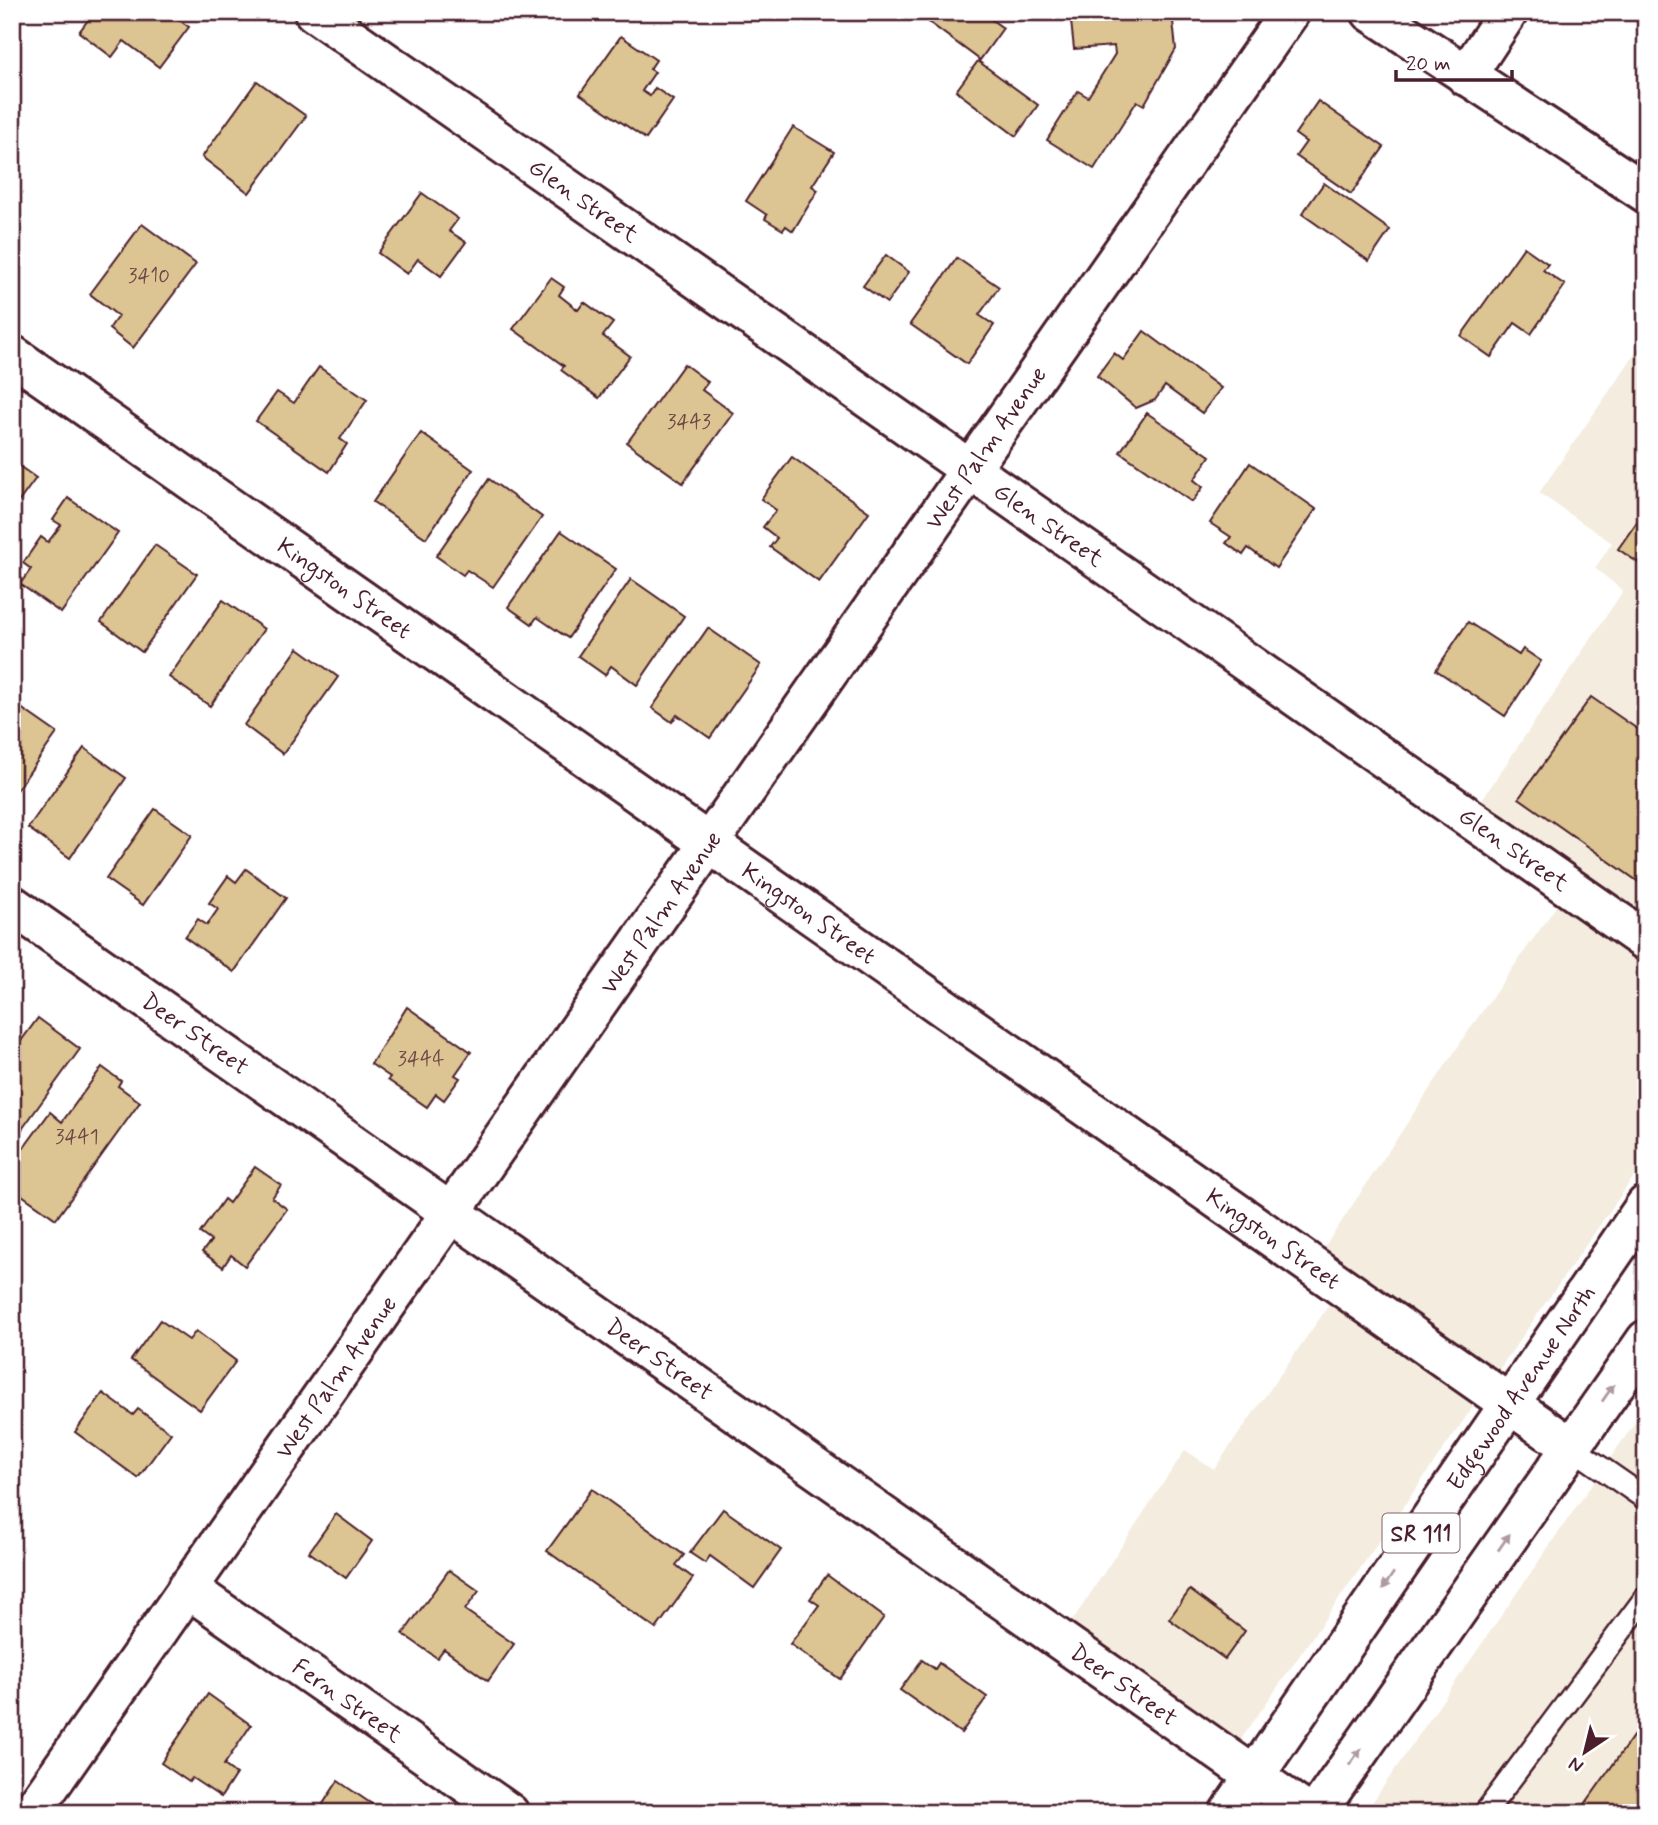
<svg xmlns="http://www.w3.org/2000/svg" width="1658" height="1825" font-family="Mynerve,sans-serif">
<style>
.built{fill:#f4eddf}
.building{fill:#dcc493;stroke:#4a1f2b;stroke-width:2}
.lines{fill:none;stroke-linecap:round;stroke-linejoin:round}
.service-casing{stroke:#4a1f2b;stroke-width:26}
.minor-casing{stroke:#4a1f2b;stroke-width:44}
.secondary-casing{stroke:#4a1f2b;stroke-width:44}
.primary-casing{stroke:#4a1f2b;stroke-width:44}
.service{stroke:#fff;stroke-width:21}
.minor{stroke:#fff;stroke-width:38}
.secondary{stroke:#fff;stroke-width:38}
.primary{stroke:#fff;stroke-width:38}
.oneway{fill:#ae9aa0}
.labels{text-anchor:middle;stroke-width:7;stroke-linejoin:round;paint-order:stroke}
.number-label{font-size:21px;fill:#6e4845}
.shield{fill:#fff;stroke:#80626b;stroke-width:2}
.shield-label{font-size:23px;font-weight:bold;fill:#4a1f2b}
.street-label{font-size:24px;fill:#4a1f2b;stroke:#fff}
</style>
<rect width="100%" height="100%" fill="#fff"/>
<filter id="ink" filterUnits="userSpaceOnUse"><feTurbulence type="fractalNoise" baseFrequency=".0143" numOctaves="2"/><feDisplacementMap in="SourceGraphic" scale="14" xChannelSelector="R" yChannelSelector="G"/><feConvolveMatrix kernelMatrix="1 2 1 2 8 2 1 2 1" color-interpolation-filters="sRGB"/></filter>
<g filter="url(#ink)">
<!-- built -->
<g class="built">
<polygon points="1646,338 1646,1159 1219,1771 1053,1650 1185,1450 1214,1469 1334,1298 1304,1278 1469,1030 1560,901 1460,832 1623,591 1595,568 1612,543 1539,493"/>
<polygon points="1646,1407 1646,1813 1365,1813 1583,1497"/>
</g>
<!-- building -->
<g class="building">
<polygon points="94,12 168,12 189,27 159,67 124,41 112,57 79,32"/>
<polygon points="926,12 981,12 1003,28 980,60 922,17"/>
<polygon points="1070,12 1172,12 1176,49 1144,105 1137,101 1094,169 1047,140 1078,91 1088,97 1115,54 1114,46 1074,49"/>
<polygon points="621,36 656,60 650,69 655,72 642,91 650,96 655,88 673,100 646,139 580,94"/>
<polygon points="978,61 1038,105 1016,136 956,91"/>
<polygon points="257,81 306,116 249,193 202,157"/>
<polygon points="1318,101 1384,147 1351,194 1296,156 1306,142 1295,134"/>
<polygon points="793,127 834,152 812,186 818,190 793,231 786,226 783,230 765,219 767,215 746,201"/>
<polygon points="1324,183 1390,230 1369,261 1302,214"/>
<polygon points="422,193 458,219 449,231 466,242 441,276 418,259 407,274 378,253"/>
<polygon points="142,224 196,264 133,348 109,329 118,316 90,294"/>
<polygon points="1524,247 1548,264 1543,270 1565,285 1531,334 1515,323 1491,357 1461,336"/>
<polygon points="886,255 909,272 887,303 863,286"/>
<polygon points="957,258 999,287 979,315 994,325 967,364 910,324"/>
<polygon points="551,278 564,287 559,295 578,310 584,302 613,323 603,336 630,356 599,398 561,370 564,366 513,329"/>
<polygon points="1144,331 1221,388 1202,413 1165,386 1155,400 1136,408 1097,376 1114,353 1123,360"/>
<polygon points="684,364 708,382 702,390 733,413 683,483 627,443"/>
<polygon points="319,367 367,400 340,439 347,444 329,472 256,421 277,392 294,403"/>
<polygon points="1147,413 1210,456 1194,480 1203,487 1192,502 1120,452"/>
<polygon points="421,433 473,470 426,538 373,502"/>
<polygon points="792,457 869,512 819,582 770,547 777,538 763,527 776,510 761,499"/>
<polygon points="12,461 36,478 12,511"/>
<polygon points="1250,463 1316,509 1276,568 1248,548 1243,555 1226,543 1231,537 1210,523"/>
<polygon points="489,479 542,517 493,587 467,570 463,575 436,556"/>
<polygon points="68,498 118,533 61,613 20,584 31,569 23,563 41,537 48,542 61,525 53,520"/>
<polygon points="1646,509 1646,568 1618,549"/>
<polygon points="561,531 616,569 568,638 537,617 532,624 508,607"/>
<polygon points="155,545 197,574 142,652 101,622"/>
<polygon points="631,579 684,616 637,685 611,666 605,675 578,656"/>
<polygon points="223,600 264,629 210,706 169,677"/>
<polygon points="1468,622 1519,655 1523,649 1541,661 1505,716 1436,670"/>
<polygon points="708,628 761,665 710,738 677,715 672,722 652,708"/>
<polygon points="298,648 338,677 283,754 244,725"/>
<polygon points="1591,697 1646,735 1646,887 1519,798"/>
<polygon points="14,703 57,733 12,797 12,705"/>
<polygon points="84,748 126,778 70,858 28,828"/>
<polygon points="155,809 192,835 143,905 106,879"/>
<polygon points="246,869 286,898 234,972 185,937 198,919 207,925 218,909 209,903 228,876 236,882"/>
<polygon points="407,1007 471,1052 455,1075 460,1078 444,1100 436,1094 427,1107 388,1080 390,1077 371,1064"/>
<polygon points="38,1018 80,1049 12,1143 12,1053"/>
<polygon points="102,1067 121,1081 118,1086 140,1102 56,1219 12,1188 12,1164 50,1112 62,1122"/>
<polygon points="255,1167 281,1185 272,1198 287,1209 245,1266 231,1255 223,1267 202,1252 211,1241 200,1233 224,1199 229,1203"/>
<polygon points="160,1320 189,1340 196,1331 236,1361 200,1410 131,1360"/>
<polygon points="103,1393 133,1415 138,1409 171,1433 138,1478 75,1432"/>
<polygon points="592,1489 684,1555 676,1565 693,1578 656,1629 547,1551"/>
<polygon points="723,1509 781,1550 754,1588 710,1556 705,1563 690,1553"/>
<polygon points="336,1514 372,1541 346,1578 309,1552"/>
<polygon points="449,1570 479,1591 465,1610 514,1644 488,1681 444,1649 437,1658 403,1634"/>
<polygon points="827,1575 884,1617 840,1679 790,1644 819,1605 810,1599"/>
<polygon points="1190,1590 1245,1631 1225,1659 1169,1619"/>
<polygon points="922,1660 935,1669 939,1663 987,1697 961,1733 900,1690"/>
<polygon points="208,1694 251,1725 224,1765 236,1774 221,1797 192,1778 189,1782 161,1763"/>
<polygon points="1646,1718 1646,1812 1592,1813 1583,1807"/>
<polygon points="338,1781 385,1813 317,1813"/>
</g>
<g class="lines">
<defs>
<g id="service">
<polyline points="1571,1447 1646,1499"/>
<polyline points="1485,1813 1646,1597"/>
</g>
<g id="minor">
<path id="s1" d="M314 12 1646 941"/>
<polyline points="1466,76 1508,12"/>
<path id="s2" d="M12 355 1571 1447"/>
<path id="s3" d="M12 905 1307 1813"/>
<path id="s4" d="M187 1588 509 1813"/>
<path id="s5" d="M31 1813 1290 12"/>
</g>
<polyline id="secondary" points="1371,12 1646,193"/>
<g id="primary">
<path id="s6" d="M1229 1813 1646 1205"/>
<polyline points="1316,1813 1646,1340"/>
</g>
</defs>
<!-- service casing -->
<use href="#service" class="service-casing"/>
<!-- minor casing -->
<use href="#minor" class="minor-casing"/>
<!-- secondary casing -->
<use href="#secondary" class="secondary-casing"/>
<!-- primary casing -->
<use href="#primary" class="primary-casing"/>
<!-- service -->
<use href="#service" class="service"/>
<!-- minor -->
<use href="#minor" class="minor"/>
<!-- secondary -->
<use href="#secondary" class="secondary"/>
<!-- primary -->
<use href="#primary" class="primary"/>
</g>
<!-- one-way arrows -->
<defs><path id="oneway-solid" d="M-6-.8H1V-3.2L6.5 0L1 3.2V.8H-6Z" transform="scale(1.75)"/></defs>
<g class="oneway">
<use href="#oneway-solid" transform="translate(1608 1393) rotate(-55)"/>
<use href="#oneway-solid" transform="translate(1504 1542) rotate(-55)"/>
<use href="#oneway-solid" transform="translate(1388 1581) rotate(124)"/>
<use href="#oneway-solid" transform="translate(1355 1757) rotate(-55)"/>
</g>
</g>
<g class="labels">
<!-- number labels -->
<g class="number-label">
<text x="149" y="282">3410</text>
<text x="689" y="428">3443</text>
<text x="421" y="1065">3444</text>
<text x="77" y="1143">3441</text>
</g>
<!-- shield labels -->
<rect class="shield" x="1382.5" y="1513.5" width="77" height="39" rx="5"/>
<g class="shield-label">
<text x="1421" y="1541">SR 111</text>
</g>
<!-- street labels -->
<g class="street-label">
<text dy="8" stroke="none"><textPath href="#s1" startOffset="329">Glen Street</textPath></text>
<text dy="8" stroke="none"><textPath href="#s5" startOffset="1666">West Palm Avenue</textPath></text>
<text dy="8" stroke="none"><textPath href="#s1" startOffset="896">Glen Street</textPath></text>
<text dy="8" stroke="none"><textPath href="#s2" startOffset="406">Kingston Street</textPath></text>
<text dy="8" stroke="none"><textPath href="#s1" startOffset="1463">Glen Street</textPath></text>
<text dy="8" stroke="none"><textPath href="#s5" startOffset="1099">West Palm Avenue</textPath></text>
<text dy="8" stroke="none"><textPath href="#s2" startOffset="973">Kingston Street</textPath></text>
<text dy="8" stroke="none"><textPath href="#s3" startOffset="224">Deer Street</textPath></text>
<text dy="8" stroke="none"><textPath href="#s2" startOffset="1540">Kingston Street</textPath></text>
<text dy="8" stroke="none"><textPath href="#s3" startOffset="791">Deer Street</textPath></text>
<text dy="8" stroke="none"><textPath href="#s5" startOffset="532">West Palm Avenue</textPath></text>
<text dy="8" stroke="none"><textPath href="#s6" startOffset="516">Edgewood Avenue North</textPath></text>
<text dy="8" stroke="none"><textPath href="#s3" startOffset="1358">Deer Street</textPath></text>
<text dy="8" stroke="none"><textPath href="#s4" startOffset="196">Fern Street</textPath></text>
</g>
</g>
<!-- margin -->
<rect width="1658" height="1825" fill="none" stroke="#fff" stroke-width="42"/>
<rect x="21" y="21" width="1616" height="1783" fill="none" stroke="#4a1f2b" stroke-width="2.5" filter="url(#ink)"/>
<!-- north arrow -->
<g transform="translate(1585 1752) rotate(215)" stroke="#ffffff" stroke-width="5" paint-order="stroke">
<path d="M0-5L12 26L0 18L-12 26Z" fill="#4a1f2b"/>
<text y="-10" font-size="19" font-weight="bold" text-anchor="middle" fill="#4a1f2b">N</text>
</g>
<!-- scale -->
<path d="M1396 70v10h116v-10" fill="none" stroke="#4a1f2b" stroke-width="3.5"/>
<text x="1406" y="70" font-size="21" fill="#4a1f2b" stroke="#ffffff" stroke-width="5" paint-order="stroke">20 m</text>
</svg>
